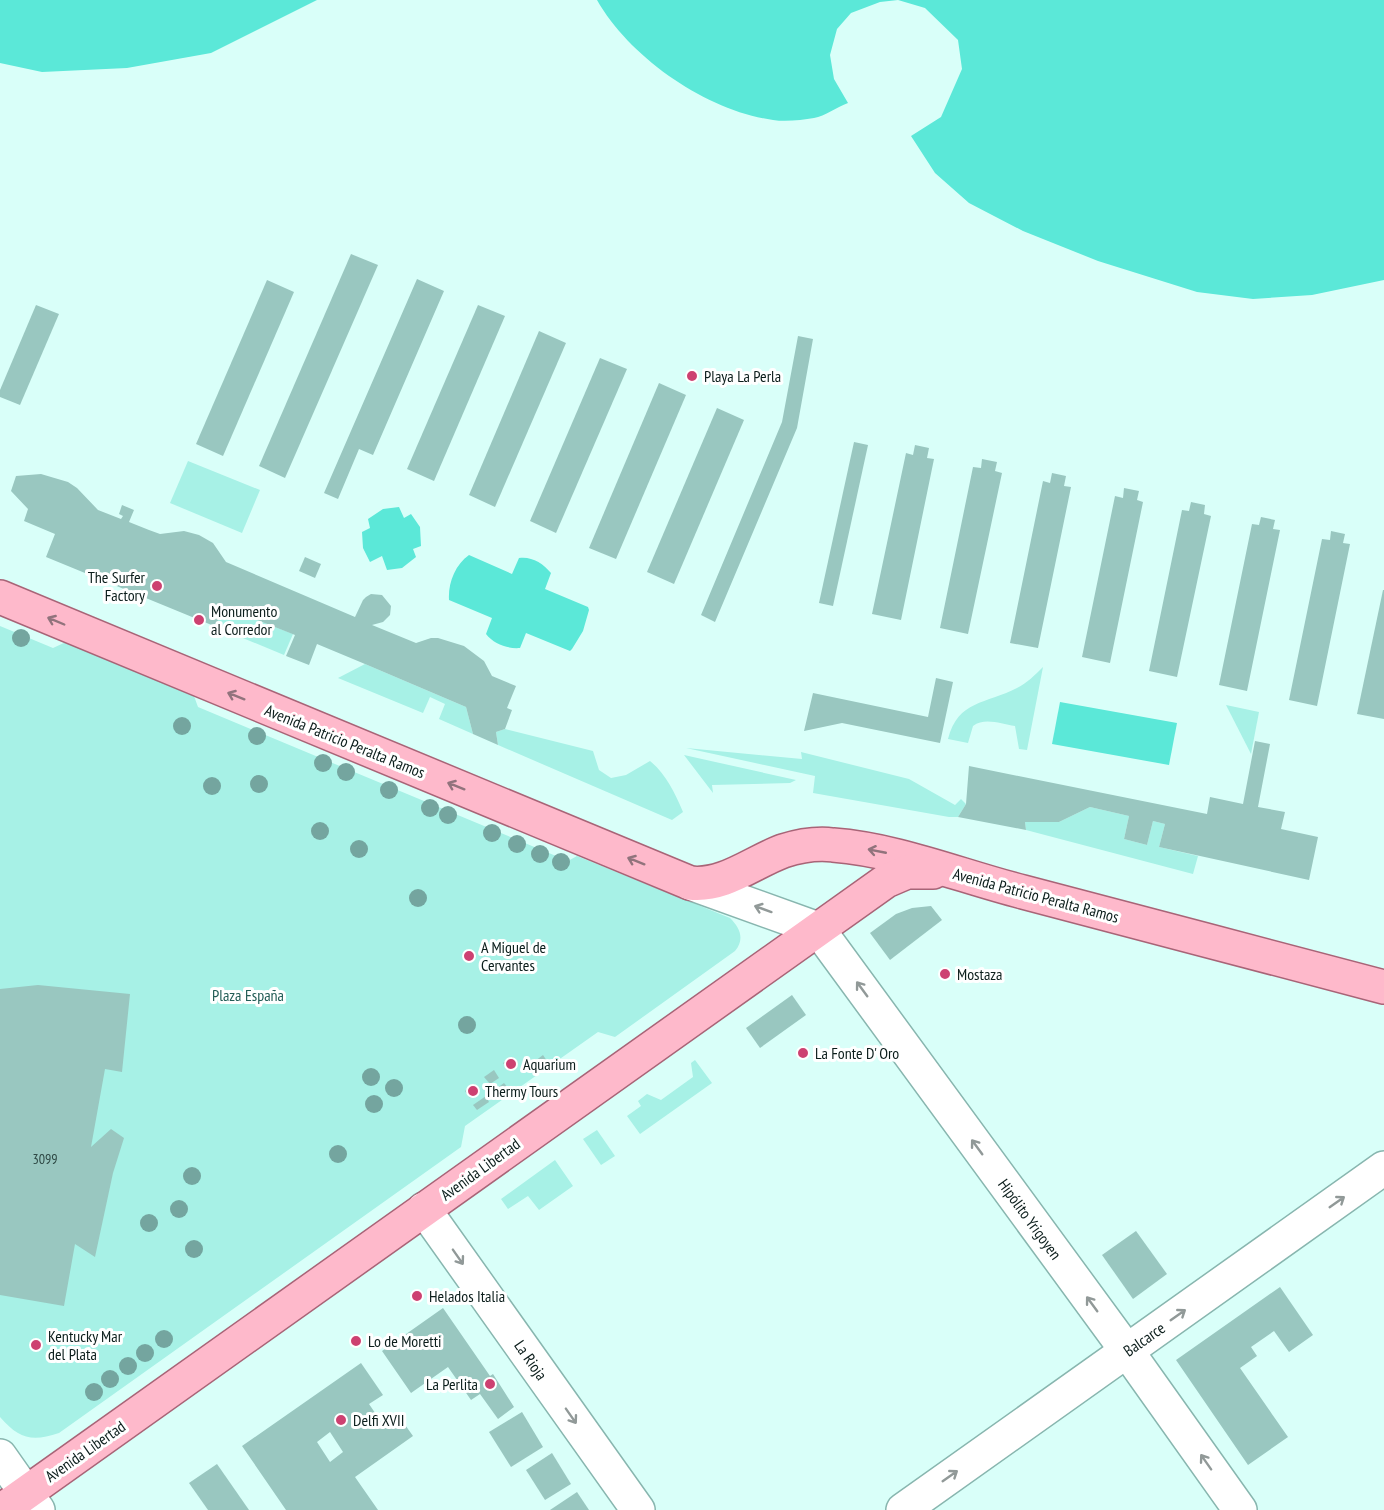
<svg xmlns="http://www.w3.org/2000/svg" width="1384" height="1510" font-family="'PT Sans Narrow',sans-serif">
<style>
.green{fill:#a7f1e6}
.water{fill:#5be8d8}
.building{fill:#99c7c0;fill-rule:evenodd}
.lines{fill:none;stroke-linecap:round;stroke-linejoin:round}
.minor-casing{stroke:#88b6af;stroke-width:36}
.major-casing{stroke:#a86477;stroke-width:36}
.minor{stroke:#fff;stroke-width:33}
.major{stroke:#feb9cb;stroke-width:33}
.tree{fill:#74a59f}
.oneway{stroke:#91737c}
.oneway2{stroke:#919998}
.poi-dot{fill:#cd4171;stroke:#fff;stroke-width:2}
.labels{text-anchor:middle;stroke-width:6;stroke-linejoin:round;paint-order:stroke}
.number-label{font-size:14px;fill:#2e4844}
.poi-label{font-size:16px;fill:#0b1d1b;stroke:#fff;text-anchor:start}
.street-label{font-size:16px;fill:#0b1d1b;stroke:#fff}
.park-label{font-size:16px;fill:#215c55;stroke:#fff}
</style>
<rect width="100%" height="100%" fill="#d9fff9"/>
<!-- green -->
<g class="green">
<polygon points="188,461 260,490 242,533 170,503"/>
<polygon points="231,612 237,612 293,634 284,655 214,626 222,615"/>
<path d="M0 626 53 648 66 642 194 696 198 707 568 861 577 856 730 918C740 928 745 939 735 951L615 1037 598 1032 465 1126 461 1147 59 1433C32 1442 19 1439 0 1417Z"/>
<polygon points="365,664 466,707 473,734 439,719 445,704 430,697 423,713 338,678"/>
<path d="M1043 667 1027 750 1019 749 1015 726C1001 724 985 717 973 726L968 743 948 739C958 700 986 704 1017 688 1027 683 1035 675 1043 667Z"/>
<polygon points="1226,705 1259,712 1251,754"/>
<path d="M505 729 593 751 599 770 611 778 626 775 650 761C666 774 675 793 683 812L672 820 498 745 496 732Z"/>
<polygon points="686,748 802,759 801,752 909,779 955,805 961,799 966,804 958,817 949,817 813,793 815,776"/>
<polygon points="684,755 796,780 790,783 712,785 713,793"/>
<polygon points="1090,807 1129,816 1124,839 1147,845 1153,821 1165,824 1159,847 1198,856 1193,874 1026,830 1025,822 1059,822"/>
<polygon points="695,1060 712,1083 640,1134 627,1116 641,1106 638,1101 647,1094 661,1100 693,1077 691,1063"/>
<polygon points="597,1130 615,1156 601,1165 583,1139"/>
<polygon points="555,1160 573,1186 539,1210 528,1196 508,1209 501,1199"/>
</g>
<!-- water -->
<g class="water">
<polygon points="0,0 317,0 211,53 127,68 42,72 0,63"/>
<path d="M597 0H1384V280L1312 295 1253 299 1197 292 1098 261 1023 231 969 203 935 173 911 136 941 117 962 69 958 40 925 8 898 0 880 2 851 13 837 29 830 55 834 79 848 103C837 107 825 116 814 118 802 120 786 122 773 120 707 111 630 58 597 0Z"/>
<polygon points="399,507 404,518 411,514 420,527 421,546 413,549 416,557 402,568 387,570 382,556 370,562 363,548 362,532 370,528 368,519 383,509"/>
<path d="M469 555 512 574 519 558C531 556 543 563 551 573L545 589 588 607 589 610 583 631 572 649 570 651 526 633 520 648C507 649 494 644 486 634L492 618 449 600C448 583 455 565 469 555Z"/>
<polygon points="1060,702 1177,723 1169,765 1052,744"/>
</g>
<!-- building -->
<g class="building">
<polygon points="351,254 378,265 285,478 259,466"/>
<polygon points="417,279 444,291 373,455 359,449 338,499 324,493"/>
<polygon points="267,280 294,292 223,456 196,444"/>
<polygon points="36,305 59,314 20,405 0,397 0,390"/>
<polygon points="478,305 505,316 434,481 407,469"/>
<polygon points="539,331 566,343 495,507 469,495"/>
<polygon points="798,336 813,339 797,428 715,622 701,615 782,422"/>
<polygon points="600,358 627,369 556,533 530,521"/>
<polygon points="659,383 686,395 616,559 589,548"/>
<polygon points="717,408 744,420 674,584 647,572"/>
<polygon points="854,442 868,445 833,606 819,603"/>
<polygon points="915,445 929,448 927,458 934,459 901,620 872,614 906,453 913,455"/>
<polygon points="982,459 997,462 995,471 1002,473 968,634 940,628 973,467 981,468"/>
<polygon points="1052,473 1066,476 1064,486 1071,487 1038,648 1010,643 1043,481 1050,483"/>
<polygon points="41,474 68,482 77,488 98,510 121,519 123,516 119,514 122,505 134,510 129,522 149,530 160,534 184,531 199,535 213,543 226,562 355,617 363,600 366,597 371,594 382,595 391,606 390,615 383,622 372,625 416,643 431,638 438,638 464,646 484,661 492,676 516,686 507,708 512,710 505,729 496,732 498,745 473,734 466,707 365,664 317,644 309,665 286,656 295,635 237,612 222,615 214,626 46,557 55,534 24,521 28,509 11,491 16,476"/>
<polygon points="1124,488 1139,491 1137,500 1143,502 1110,663 1082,657 1115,496 1123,498"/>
<polygon points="1191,502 1205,505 1204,514 1211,516 1177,677 1149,671 1182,510 1189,511"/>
<polygon points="1261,517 1275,520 1273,529 1280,530 1247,691 1219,685 1252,524 1259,525"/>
<polygon points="1331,531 1345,534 1343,543 1350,544 1317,706 1289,700 1322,539 1330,540"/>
<polygon points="305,557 321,564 315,578 299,571"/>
<polygon points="1383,590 1384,590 1384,719 1357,714"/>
<polygon points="936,678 953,682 940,743 842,723 804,731 813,693 928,717"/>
<polygon points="1255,741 1270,744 1258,807 1285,812 1281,829 1318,837 1309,880 1159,847 1165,824 1153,821 1147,845 1124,839 1129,816 1090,807 1059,822 1025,822 1026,830 958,817 966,804 969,766 1207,814 1210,797 1243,804"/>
<polygon points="931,906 942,920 890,960 870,933 896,914 912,908"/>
<polygon points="38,985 130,994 122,1072 105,1069 91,1147 111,1129 124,1138 113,1173 95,1257 75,1244 64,1306 0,1295 0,989"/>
<polygon points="792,995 806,1015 760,1048 746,1028"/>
<polygon points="543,1055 547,1061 535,1069 531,1064"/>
<polygon points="513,1057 518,1064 509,1071 503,1063"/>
<polygon points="494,1070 499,1078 490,1084 484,1077"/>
<polygon points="504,1083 508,1088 496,1097 493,1091"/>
<polygon points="474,1084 480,1092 470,1098 465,1091"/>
<polygon points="486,1096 489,1102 477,1110 473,1105"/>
<polygon points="1136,1231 1167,1274 1133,1299 1102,1255"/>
<polygon points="1280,1287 1313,1335 1289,1352 1274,1331 1251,1347 1257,1356 1240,1368 1288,1437 1248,1465 1176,1360"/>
<polygon points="443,1308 490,1376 493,1374 514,1407 498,1419 480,1394 471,1400 448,1367 411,1393 382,1351"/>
<path d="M361 1363 383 1395 369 1404 384 1426 398 1415 413 1436 355 1477 378 1510H286L242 1446ZM330 1432 343 1452 330 1462 317 1442Z"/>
<polygon points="522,1412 543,1447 511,1467 489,1432"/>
<polygon points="552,1453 571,1484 545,1500 526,1470"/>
<polygon points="217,1464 249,1510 208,1510 189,1483"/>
<polygon points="577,1492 589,1510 550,1510"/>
</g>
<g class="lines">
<defs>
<g id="minor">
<polyline points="690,883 818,929 1127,1351 1240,1510"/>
<polyline points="424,1209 638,1510"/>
<polyline points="0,1456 38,1510"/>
<polyline points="903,1510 1384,1168"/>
</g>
<g id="major">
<path d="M0 597 690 883C724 887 753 862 783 851 799 846 817 843 833 845 898 850 960 876 1023 892 1143 924 1264 955 1384 987"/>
<polyline points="2,1510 886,881 907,872 933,872"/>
</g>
</defs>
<!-- minor casing -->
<use href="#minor" class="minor-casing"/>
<!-- major casing -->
<use href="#major" class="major-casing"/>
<!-- minor -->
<use href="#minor" class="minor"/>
<!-- major -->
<use href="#major" class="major"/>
</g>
<!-- trees -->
<g class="tree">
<circle cx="21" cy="638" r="9"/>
<circle cx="182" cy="726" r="9"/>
<circle cx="257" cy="736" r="9"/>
<circle cx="323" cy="763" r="9"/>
<circle cx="346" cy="772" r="9"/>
<circle cx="259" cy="784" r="9"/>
<circle cx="212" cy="786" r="9"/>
<circle cx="389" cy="790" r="9"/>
<circle cx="430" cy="808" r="9"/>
<circle cx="448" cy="815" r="9"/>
<circle cx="320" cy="831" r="9"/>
<circle cx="492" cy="833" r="9"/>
<circle cx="517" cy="844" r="9"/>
<circle cx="359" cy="849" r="9"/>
<circle cx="540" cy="854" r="9"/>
<circle cx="561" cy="862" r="9"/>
<circle cx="418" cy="898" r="9"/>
<circle cx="467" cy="1025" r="9"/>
<circle cx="371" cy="1077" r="9"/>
<circle cx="394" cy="1088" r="9"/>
<circle cx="374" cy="1104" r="9"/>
<circle cx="338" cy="1154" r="9"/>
<circle cx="192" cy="1176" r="9"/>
<circle cx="179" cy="1209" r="9"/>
<circle cx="149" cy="1223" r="9"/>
<circle cx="194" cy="1249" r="9"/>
<circle cx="164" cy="1339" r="9"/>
<circle cx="145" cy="1353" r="9"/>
<circle cx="128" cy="1366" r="9"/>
<circle cx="110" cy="1379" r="9"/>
<circle cx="94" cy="1392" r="9"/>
</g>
<!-- one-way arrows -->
<defs><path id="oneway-shaft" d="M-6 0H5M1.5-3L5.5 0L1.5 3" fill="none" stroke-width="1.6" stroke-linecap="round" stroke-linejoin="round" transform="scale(1.5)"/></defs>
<g class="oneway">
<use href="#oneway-shaft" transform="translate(56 621) rotate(-157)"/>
<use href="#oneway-shaft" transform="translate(236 696) rotate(-158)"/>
<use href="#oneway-shaft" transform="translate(456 786) rotate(-158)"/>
<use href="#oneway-shaft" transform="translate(877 851) rotate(-169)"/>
<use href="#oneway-shaft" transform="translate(636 861) rotate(-158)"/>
</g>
<g class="oneway2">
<use href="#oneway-shaft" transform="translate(763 909) rotate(-160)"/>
<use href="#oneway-shaft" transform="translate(862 989) rotate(-126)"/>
<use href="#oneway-shaft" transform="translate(977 1147) rotate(-126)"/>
<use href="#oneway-shaft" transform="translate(1337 1202) rotate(-35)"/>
<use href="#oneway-shaft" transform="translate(458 1257) rotate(55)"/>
<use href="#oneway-shaft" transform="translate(1092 1304) rotate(-126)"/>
<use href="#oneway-shaft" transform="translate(1178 1315) rotate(-35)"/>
<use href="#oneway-shaft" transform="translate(571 1416) rotate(55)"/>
<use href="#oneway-shaft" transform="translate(1206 1462) rotate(-125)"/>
<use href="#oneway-shaft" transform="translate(950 1476) rotate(-35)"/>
</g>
<!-- markers -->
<g class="poi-dot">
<circle cx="692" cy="376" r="6"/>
<circle cx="157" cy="586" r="6"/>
<circle cx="199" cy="620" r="6"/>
<circle cx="469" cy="956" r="6"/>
<circle cx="945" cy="974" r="6"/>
<circle cx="803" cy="1053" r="6"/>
<circle cx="511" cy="1064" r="6"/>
<circle cx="473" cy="1091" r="6"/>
<circle cx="417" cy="1296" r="6"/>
<circle cx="356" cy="1341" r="6"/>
<circle cx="36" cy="1345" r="6"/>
<circle cx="490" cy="1384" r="6"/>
<circle cx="341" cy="1420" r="6"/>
</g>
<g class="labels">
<!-- number labels -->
<g class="number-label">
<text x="45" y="1164">3099</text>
</g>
<!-- poi labels -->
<g class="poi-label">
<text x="704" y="382">Playa La Perla</text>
<text x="145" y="583" text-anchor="end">The Surfer<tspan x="145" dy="18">Factory</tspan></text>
<text x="211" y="617">Monumento<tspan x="211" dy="18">al Corredor</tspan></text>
<text x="481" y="953">A Miguel de<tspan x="481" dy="18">Cervantes</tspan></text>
<text x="957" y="980">Mostaza</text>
<text x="815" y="1059">La Fonte D' Oro</text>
<text x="523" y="1070">Aquarium</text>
<text x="485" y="1097">Thermy Tours</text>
<text x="429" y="1302">Helados Italia</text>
<text x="48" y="1342">Kentucky Mar<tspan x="48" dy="18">del Plata</tspan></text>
<text x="368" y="1347">Lo de Moretti</text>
<text x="478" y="1390" text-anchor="end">La Perlita</text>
<text x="353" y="1426">Delfi XVII</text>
</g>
<!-- street labels -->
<g class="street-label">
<text transform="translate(345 741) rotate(22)" y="6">Avenida Patricio Peralta Ramos</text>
<text transform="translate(1036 895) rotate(15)" y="6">Avenida Patricio Peralta Ramos</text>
<text transform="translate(480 1169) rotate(-36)" y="6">Avenida Libertad</text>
<text transform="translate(1030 1219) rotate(54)" y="6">Hipólito Yrigoyen</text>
<text transform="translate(1144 1339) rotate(-35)" y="6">Balcarce</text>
<text transform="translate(531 1360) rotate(55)" y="6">La Rioja</text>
<text transform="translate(85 1451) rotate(-35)" y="6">Avenida Libertad</text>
</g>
<!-- park labels -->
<g class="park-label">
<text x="248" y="1001">Plaza España</text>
</g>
</g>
</svg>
